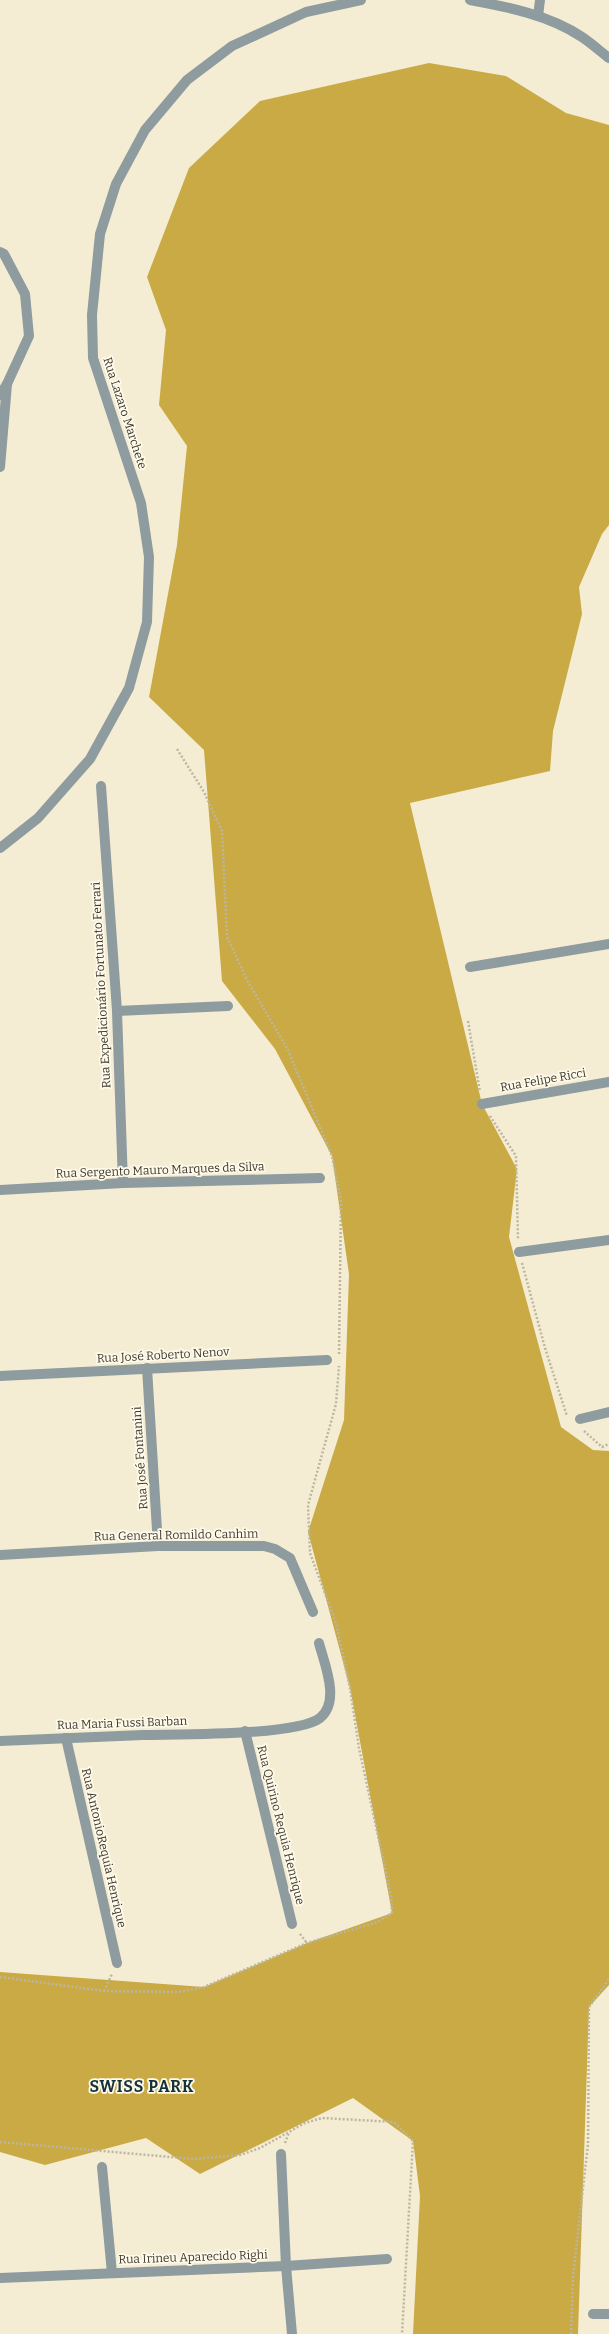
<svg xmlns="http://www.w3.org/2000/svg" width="609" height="2334" font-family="Bitter,serif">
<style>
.forest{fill:#caaa45}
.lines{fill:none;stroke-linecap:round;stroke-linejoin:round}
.path{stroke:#bcb6a1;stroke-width:2.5;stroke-dasharray:2 2;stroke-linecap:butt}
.minor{stroke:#8e9b9f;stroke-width:10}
.labels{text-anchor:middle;stroke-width:3.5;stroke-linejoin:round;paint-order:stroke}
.street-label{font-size:12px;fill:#3c392f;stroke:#fffaea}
.district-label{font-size:16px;font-weight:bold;letter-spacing:1px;fill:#13323b;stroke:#fffaea}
</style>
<rect width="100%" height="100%" fill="#f5edd3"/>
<!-- forest -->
<polygon class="forest" points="429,63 506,76 566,113 609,125 609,525 602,534 579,587 582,614 553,731 550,771 410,803 482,1104 517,1169 509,1237 561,1427 593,1450 609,1451 609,1985 589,2007 578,2334 413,2334 420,2196 413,2141 353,2098 200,2174 146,2138 45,2165 0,2152 0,1972 204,1987 307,1943 392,1913 350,1688 308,1532 344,1420 349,1274 332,1156 275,1049 222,981 204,750 149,697 177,545 187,446 159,405 166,330 147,277 189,168 260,101"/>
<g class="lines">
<!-- path -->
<g class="path">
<polyline points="177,749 204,792 222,831 227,937 247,980 288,1050 332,1156 341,1201 339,1355"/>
<polyline points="468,1021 480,1092"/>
<polyline points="490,1116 516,1156 518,1239"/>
<polyline points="522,1263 545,1348 567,1416"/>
<polyline points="584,1431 602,1447 609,1444"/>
<polyline points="300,1934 307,1943"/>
<polyline points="0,1977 104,1991 178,1992 204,1987 307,1943 378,1922 392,1913 391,1896 359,1748 350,1688 336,1623 310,1553 308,1505 336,1404 339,1366"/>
<polyline points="104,1991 112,1974"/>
<polyline points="0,2142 193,2159 240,2155 260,2148 305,2123 322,2118 394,2122 413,2141 402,2334"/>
<polyline points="285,2143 289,2132"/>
<polyline points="571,2334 573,2276 588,2144 589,2007 609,1979"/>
</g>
<!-- minor -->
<g class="minor">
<path d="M470 0C508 7 549 15 582 37 591 43 600 51 609 58"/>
<polyline points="538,16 540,0"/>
<polyline points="0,252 4,254 25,294 29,336 7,384 0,395"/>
<polyline points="0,467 7,384"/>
<polyline points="101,786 117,1011 123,1183"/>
<polyline points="0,848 38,818 90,759 129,688 147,622 149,557 141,503 93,358 92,315 100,234 116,184 145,130 187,80 232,46 306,12 361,0"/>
<polyline points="470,967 609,944"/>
<polyline points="117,1011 228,1006"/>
<polyline points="482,1104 609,1082"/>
<polyline points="0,1190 123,1183 320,1178"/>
<polyline points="519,1252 609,1240"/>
<polyline points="147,1368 158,1546"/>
<polyline points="0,1376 327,1360"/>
<polyline points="580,1419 609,1412"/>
<polyline points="0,1555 158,1546 264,1546 275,1549 290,1558 313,1612"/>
<polyline points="245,1731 292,1924"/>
<polyline points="66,1738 117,1963"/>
<path d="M0 1741C48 1739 95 1737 143 1735 177 1734 297 1736 320 1718 341 1701 324 1663 319 1643"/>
<polyline points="281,2154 286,2266 292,2334"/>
<polyline points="102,2167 112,2273"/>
<polyline points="0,2278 286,2266 387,2259"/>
<polyline points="593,2314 609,2314"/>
</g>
</g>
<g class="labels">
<!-- street labels -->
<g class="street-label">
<text transform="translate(125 413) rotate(72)" y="4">Rua Lazaro Marchete</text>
<text transform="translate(101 985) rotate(-93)" y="4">Rua Expedicionário Fortunato Ferrari</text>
<text transform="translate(543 1080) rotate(-10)" y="4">Rua Felipe Ricci</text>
<text transform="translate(160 1170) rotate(-2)" y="4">Rua Sergento Mauro Marques da Silva</text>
<text transform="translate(163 1355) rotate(-3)" y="4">Rua José Roberto Nenov</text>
<text transform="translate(140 1458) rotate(-94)" y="4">Rua José Fontanini</text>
<text transform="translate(176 1535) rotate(-1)" y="4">Rua General Romildo Canhim</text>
<text transform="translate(122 1723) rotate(-2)" y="4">Rua Maria Fussi Barban</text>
<text transform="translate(281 1825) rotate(76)" y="4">Rua Quirino Requia Henrique</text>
<text transform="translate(104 1848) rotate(77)" y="4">Rua AntonioRequia Henrique</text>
<text transform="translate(193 2257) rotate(-2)" y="4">Rua Irineu Aparecido Righi</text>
</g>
<!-- district labels -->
<g class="district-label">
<text x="142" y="2092">SWISS PARK</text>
</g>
</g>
</svg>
